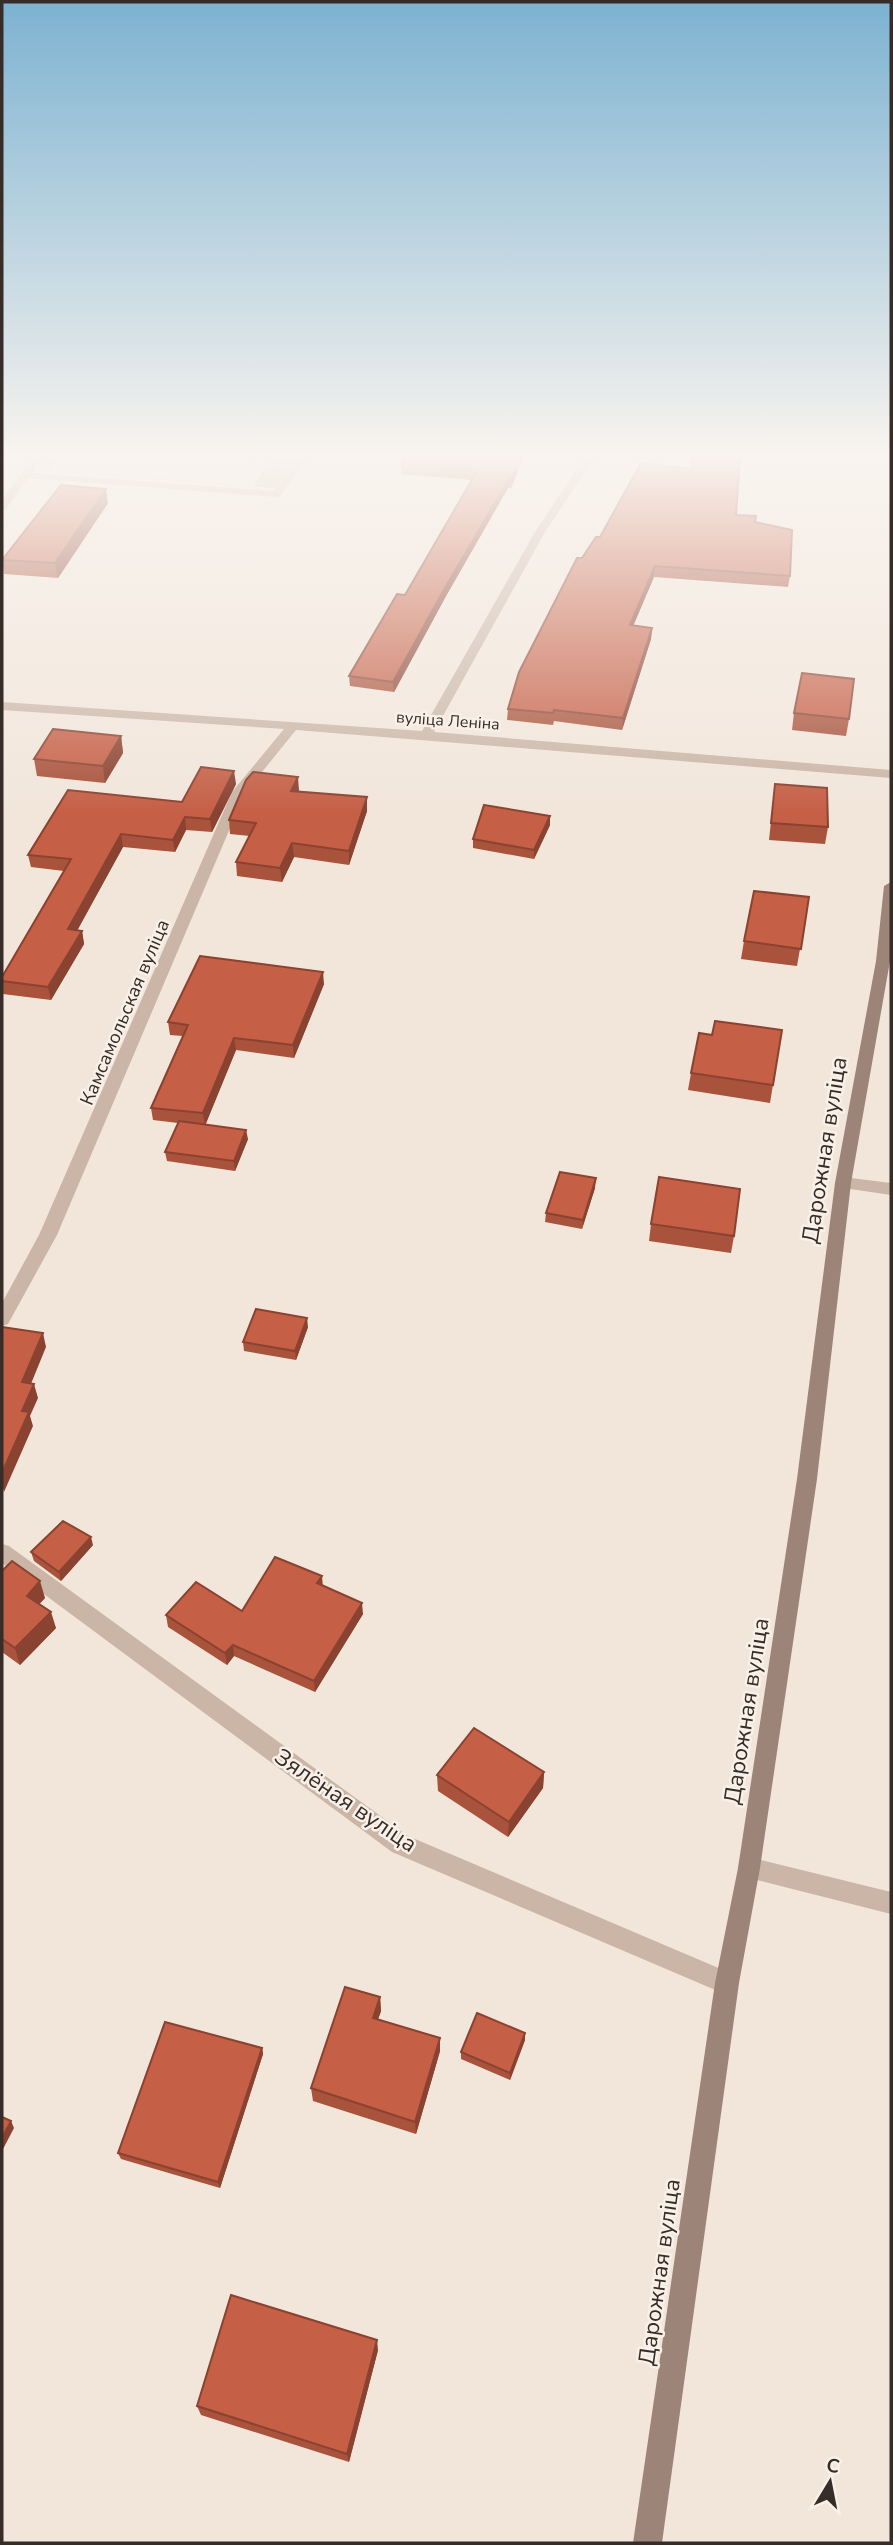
<svg xmlns="http://www.w3.org/2000/svg" width="893" height="2545" font-family="'Nunito Sans',sans-serif">
<style>
.green{fill:#b6c19b}
.lines{fill:none;stroke-linecap:round;stroke-linejoin:round}
.minor{fill:#cab5a7;fill-rule:evenodd}
.secondary{fill:#9d8479;fill-rule:evenodd}
.wall{fill:#a9523c}
.shaded-wall{fill:#8a4231}
.building{fill:#c55f46;stroke:#8a4231;stroke-width:2}
.labels{text-anchor:middle;stroke-width:5;stroke-linejoin:round;paint-order:stroke}
.far-street-label{font-size:16px;fill:#362c28;stroke:#f9f0e8}
.street-label{font-size:19px;fill:#362c28;stroke:#f9f0e8}
.near-street-label{font-size:23px;fill:#362c28;stroke:#f9f0e8}
</style>
<rect width="100%" height="100%" fill="#f2e6db"/>
<!-- green -->
<polygon class="green" points="46,458 58,458 49,470 254,486 270,458 296,458 275,488 37,470"/>
<g class="lines">
<!-- minor -->
<g class="minor">
<polygon points="32,458 42,458 32,473 273,491 298,458 308,458 280,496 276,497 28,478 6,509 2,510 2,500"/>
<polygon points="584,458 594,458 545,532 434,732 891,770 891,778 296,730 245,793 57,1235 8,1324 2,1326 2,1303 39,1235 232,792 284,729 2,710 2,702 422,731 535,532"/>
<polygon points="843,1177 891,1183 891,1195 837,1187 835,1183"/>
<polygon points="2,1544 9,1546 408,1836 735,1975 739,1983 735,1991 727,1995 392,1852 2,1563"/>
<polygon points="749,1857 891,1892 891,1914 741,1876 738,1868 741,1860"/>
</g>
<!-- secondary -->
<polygon class="secondary" points="891,882 890,961 851,1183 817,1479 760,1868 739,1983 662,2543 633,2543 715,1983 738,1868 797,1479 835,1183 876,961 884,886"/>
</g>
<!-- wall -->
<g class="wall">
<polygon points="404,458 523,458 511,488 508,488 446,596 394,692 350,686 349,676 405,595 472,480 401,474 401,465"/>
<polygon points="108,503 58,578 4,574 2,559"/>
<polygon points="736,515 755,522 790,576 788,587 654,577 633,625 652,628 651,639 622,730 554,721 553,725 507,720 508,709 582,558 600,537"/>
<polygon points="794,713 849,719 846,736 792,730"/>
<polygon points="121,736 123,753 105,783 37,776 34,759"/>
<polygon points="236,784 212,832 186,830 175,852 123,847 77,930 82,931 84,944 51,1000 3,994 2,977 64,871 31,867 28,855"/>
<polygon points="775,784 828,827 825,844 769,840"/>
<polygon points="299,791 298,792 367,811 349,865 294,857 282,882 237,876 236,862 250,836 230,834 229,820"/>
<polygon points="550,825 534,859 473,848 473,839"/>
<polygon points="809,897 797,966 741,959 744,941"/>
<polygon points="324,984 294,1058 236,1050 205,1125 248,1139 235,1171 167,1161 165,1152 178,1123 153,1120 151,1108 183,1036 170,1035 168,1022"/>
<polygon points="782,1030 770,1103 688,1090 691,1073 712,1035"/>
<polygon points="595,1188 582,1229 545,1222 546,1213"/>
<polygon points="651,1224 734,1236 731,1253 649,1241"/>
<polygon points="308,1327 296,1360 244,1351 243,1342"/>
<polygon points="93,1545 61,1581 34,1561 31,1552"/>
<polygon points="2,1571 45,1598 39,1604 56,1628 20,1665 2,1652"/>
<polygon points="323,1585 363,1614 315,1692 234,1656 227,1665 168,1627 166,1615 242,1611"/>
<polygon points="544,1772 543,1788 508,1837 438,1791 437,1775"/>
<polygon points="380,1997 381,2011 378,2019 440,2051 416,2134 313,2101 311,2088"/>
<polygon points="525,2040 510,2080 461,2059 461,2052"/>
<polygon points="262,2048 263,2054 220,2188 121,2159 118,2153"/>
<polygon points="378,2350 349,2462 201,2415 197,2406"/>
</g>
<!-- shaded-wall -->
<g class="shaded-wall">
<polygon points="520,458 523,458 511,488 511,479"/>
<polygon points="509,479 508,488 446,596 394,692 393,682 446,586"/>
<polygon points="106,489 108,503 58,578 55,563"/>
<polygon points="655,566 654,577 629,636 630,625"/>
<polygon points="652,628 651,639 622,730 623,718"/>
<polygon points="121,736 123,753 105,783 103,766"/>
<polygon points="234,771 236,784 212,832 210,819"/>
<polygon points="298,777 299,791 292,805 291,791"/>
<polygon points="367,797 367,811 349,865 349,851"/>
<polygon points="550,816 550,825 534,859 534,850"/>
<polygon points="185,817 186,830 175,852 173,840"/>
<polygon points="121,834 123,847 71,942 68,929"/>
<polygon points="292,843 294,857 282,882 280,868"/>
<polygon points="82,931 84,944 51,1000 48,987"/>
<polygon points="323,972 324,984 294,1058 293,1045"/>
<polygon points="234,1038 236,1050 205,1126 203,1113"/>
<polygon points="246,1130 248,1139 235,1171 234,1161"/>
<polygon points="596,1178 595,1188 582,1229 583,1220"/>
<polygon points="307,1318 308,1327 296,1360 295,1351"/>
<polygon points="43,1333 46,1347 26,1396 22,1382"/>
<polygon points="34,1384 38,1398 30,1416 33,1426 4,1492 2,1485 2,1473 22,1411"/>
<polygon points="91,1537 93,1545 61,1581 59,1572"/>
<polygon points="322,1576 323,1588 317,1583"/>
<polygon points="40,1581 45,1598 32,1612 27,1596"/>
<polygon points="362,1603 363,1614 315,1692 314,1681"/>
<polygon points="51,1612 56,1628 20,1665 15,1648"/>
<polygon points="233,1645 234,1656 227,1665 225,1653"/>
<polygon points="544,1772 543,1788 508,1837 509,1822"/>
<polygon points="380,1997 381,2011 374,2031 373,2018"/>
<polygon points="525,2033 525,2040 510,2080 510,2073"/>
<polygon points="440,2038 440,2051 416,2134 415,2122"/>
<polygon points="262,2048 263,2054 220,2188 218,2182"/>
<polygon points="11,2121 14,2128 2,2151 2,2138"/>
<polygon points="377,2340 378,2350 349,2462 347,2454"/>
</g>
<!-- building -->
<g class="building">
<polygon points="404,458 520,458 511,479 509,479 446,586 393,682 349,676 397,594 405,595 477,471 401,465"/>
<polygon points="692,458 740,458 736,515 756,516 755,522 792,530 790,576 655,566 630,625 652,628 623,718 554,710 553,713 508,709 519,672 577,558 582,558 596,537 600,537 641,463 691,469"/>
<polygon points="61,485 106,489 55,563 2,560"/>
<polygon points="802,673 854,679 849,719 794,713"/>
<polygon points="53,729 121,736 103,766 34,759"/>
<polygon points="201,767 234,771 210,819 185,817 173,840 121,834 68,929 82,931 48,987 2,981 2,977 71,859 28,855 68,790 182,802"/>
<polygon points="253,772 298,777 291,791 367,797 349,851 292,843 280,868 236,862 256,823 229,820 246,780"/>
<polygon points="775,784 827,788 828,827 771,823"/>
<polygon points="484,805 550,816 534,850 473,839"/>
<polygon points="754,891 809,897 801,949 744,941"/>
<polygon points="200,956 323,972 293,1045 234,1038 203,1113 151,1108 188,1025 168,1022"/>
<polygon points="715,1021 782,1030 773,1085 691,1073 699,1033 712,1035"/>
<polygon points="179,1121 246,1130 234,1161 165,1152"/>
<polygon points="560,1172 596,1178 583,1220 546,1213"/>
<polygon points="659,1177 740,1189 734,1236 651,1224"/>
<polygon points="256,1309 307,1318 295,1351 243,1342"/>
<polygon points="2,1327 43,1333 22,1382 34,1384 22,1411 29,1412 2,1473"/>
<polygon points="63,1521 91,1537 59,1572 31,1552"/>
<polygon points="275,1557 322,1576 317,1583 362,1603 314,1681 233,1645 225,1653 166,1615 196,1582 242,1611"/>
<polygon points="12,1561 40,1581 27,1596 51,1612 15,1648 2,1639 2,1571"/>
<polygon points="474,1728 544,1772 509,1822 437,1775"/>
<polygon points="345,1987 380,1997 373,2018 440,2038 415,2122 311,2088"/>
<polygon points="477,2013 525,2033 510,2073 461,2052"/>
<polygon points="165,2022 262,2048 218,2182 118,2153"/>
<polygon points="2,2117 11,2121 2,2138"/>
<polygon points="231,2295 377,2340 347,2454 197,2406"/>
</g>
<!-- sky -->
<linearGradient id="sky" x2="0" y2="1"><stop stop-color="#7cb2d1"/><stop offset="0.56" stop-color="#f9f4ef"/><stop offset="1" stop-color="#f9f4ef" stop-opacity="0"/></linearGradient>
<rect width="893" height="814" fill="url(#sky)"/>
<g class="labels">
<!-- far-street labels -->
<g class="far-street-label">
<text transform="translate(448 720) rotate(4)" y="6">вуліца Леніна</text>
</g>
<!-- street labels -->
<g class="street-label">
<text transform="translate(124 1012) rotate(-67)" y="7">Камсамольская вуліца</text>
</g>
<!-- near-street labels -->
<g class="near-street-label">
<text transform="translate(824 1150) rotate(-81)" y="8">Дарожная вуліца</text>
<text transform="translate(746 1711) rotate(-81)" y="8">Дарожная вуліца</text>
<text transform="translate(346 1800) rotate(34)" y="8">Зялёная вуліца</text>
<text transform="translate(659 2272) rotate(-82)" y="8">Дарожная вуліца</text>
</g>
</g>
<!-- border -->
<rect width="893" height="2545" fill="none" stroke="#362c28" stroke-width="7"/>
<!-- north arrow -->
<g transform="translate(830 2482) rotate(10)" stroke="#f9f0e8" stroke-width="5" paint-order="stroke">
<path d="M0-5L12 26L0 18L-12 26Z" fill="#362c28"/>
<text y="-10" font-size="19" font-weight="bold" text-anchor="middle" fill="#362c28">С</text>
</g>
</svg>
